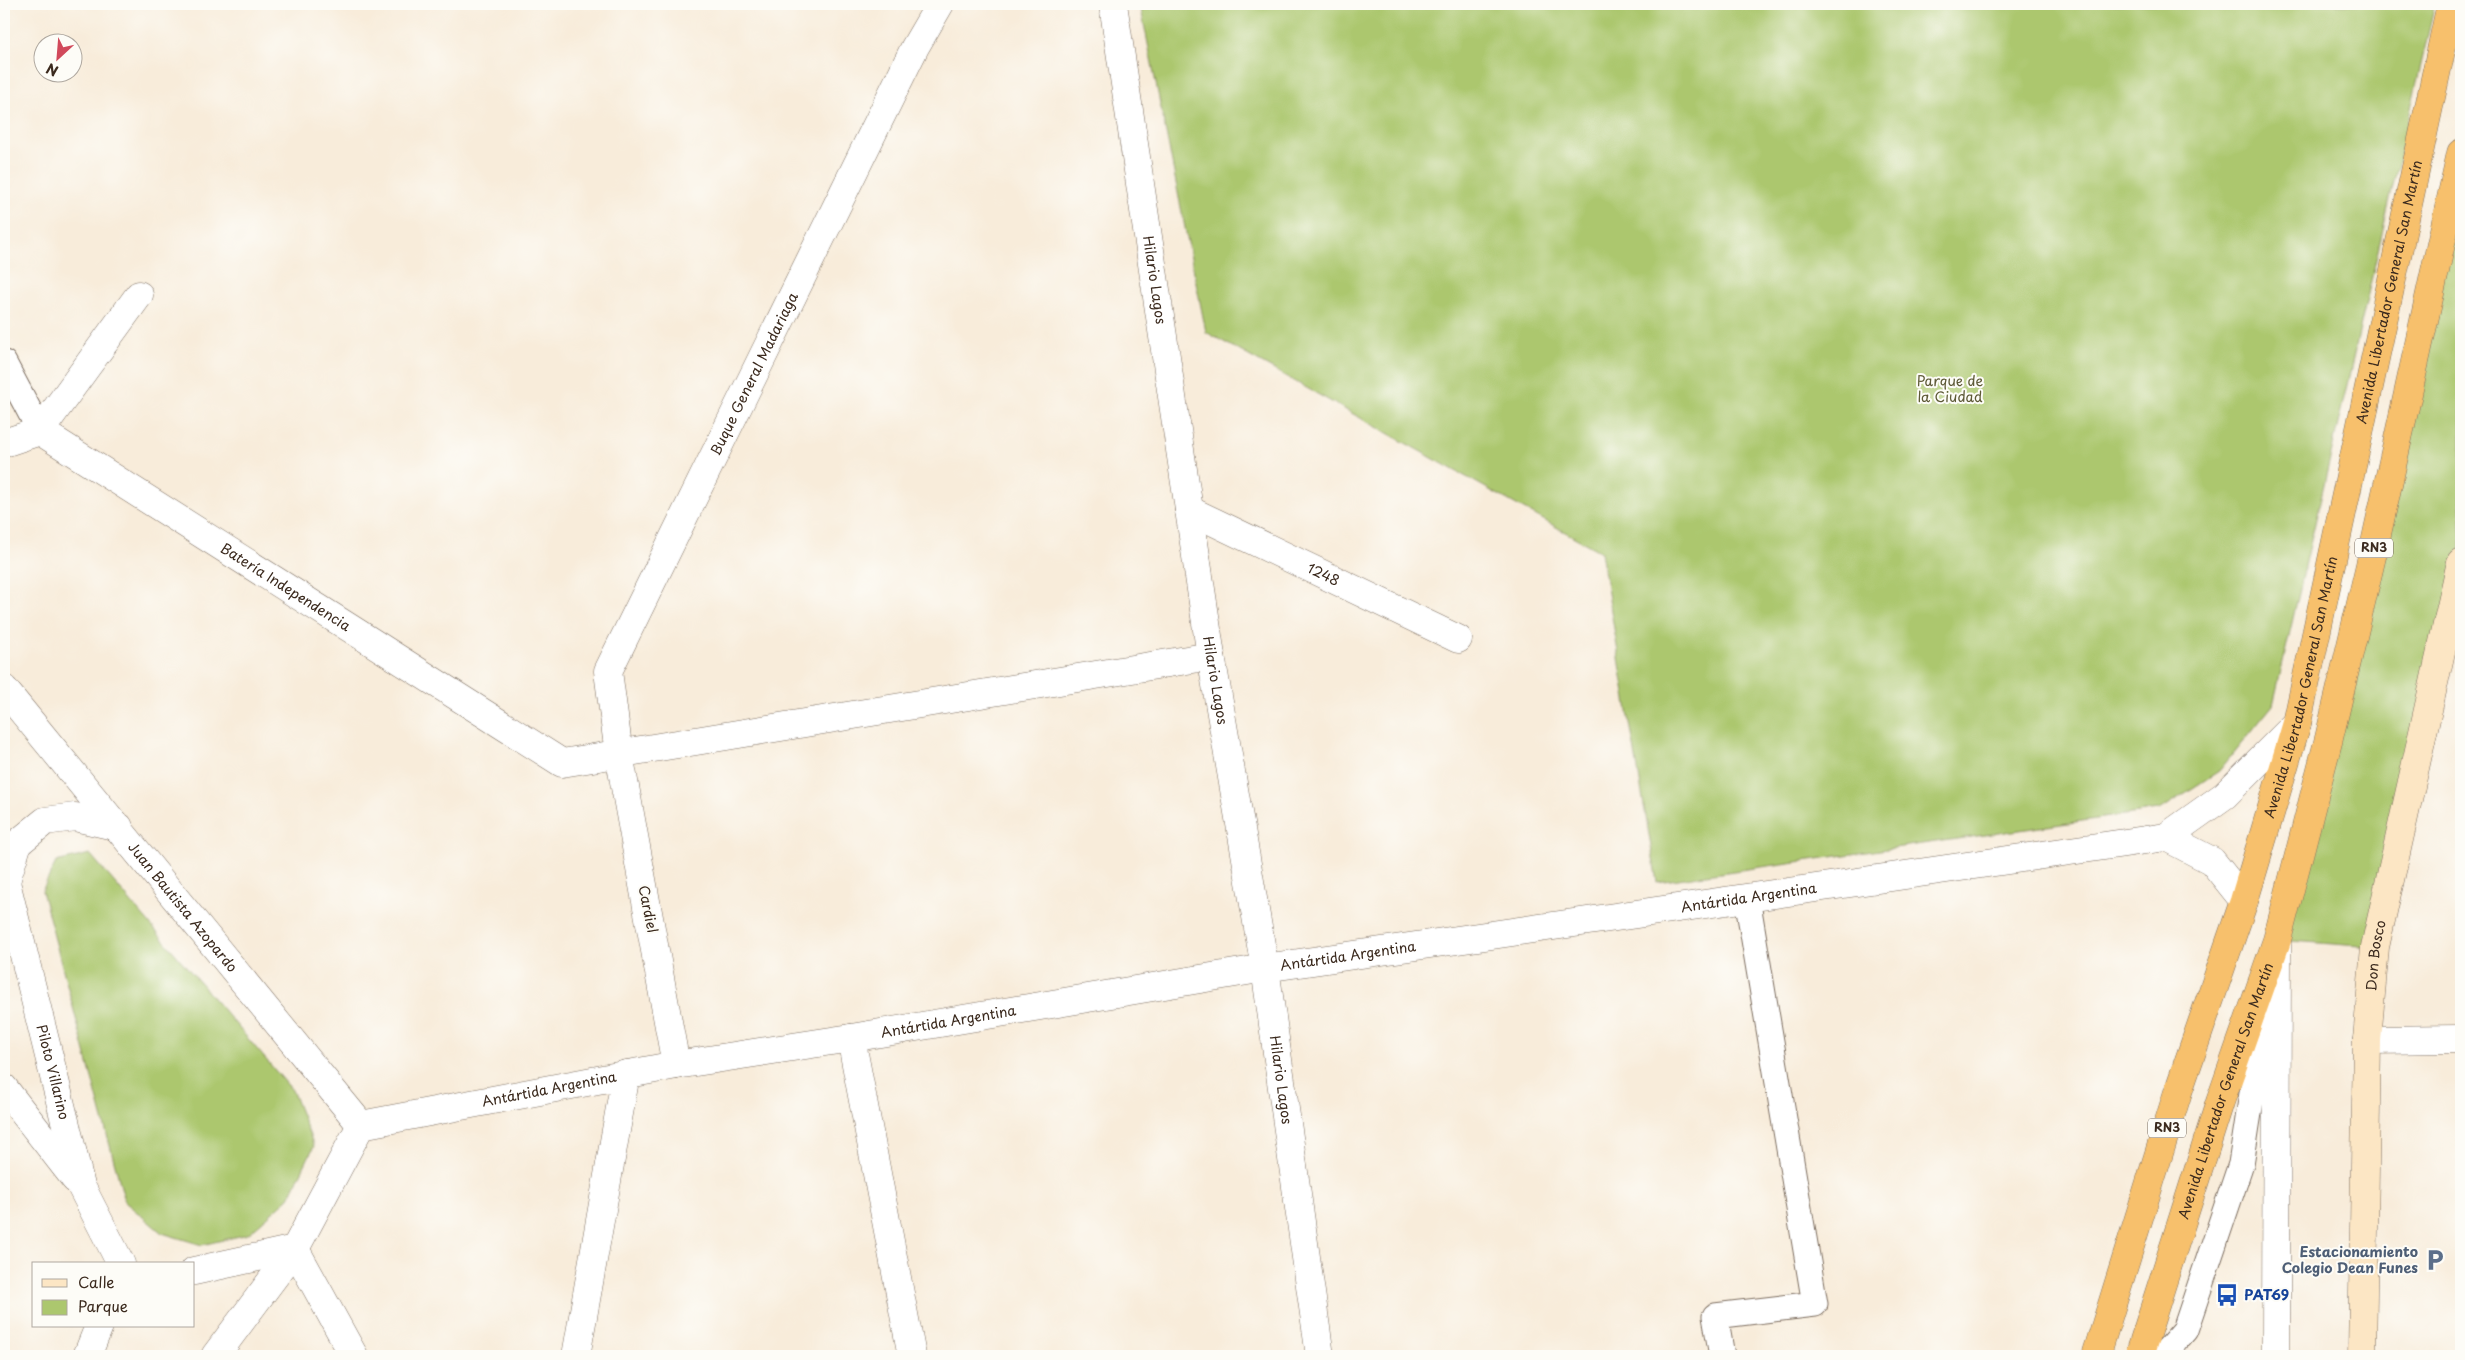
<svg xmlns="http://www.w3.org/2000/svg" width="2465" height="1360" font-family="'Playpen Sans',sans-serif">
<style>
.green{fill:#acc76e;stroke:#747846}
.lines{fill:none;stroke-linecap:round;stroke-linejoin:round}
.service-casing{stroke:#7d6e60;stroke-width:27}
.minor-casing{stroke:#7d6e60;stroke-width:29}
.tertiary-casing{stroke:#7d6e60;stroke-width:29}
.secondary-casing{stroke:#7d6e60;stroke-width:29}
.trunk-casing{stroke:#7d6e60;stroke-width:29}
.service{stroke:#fff;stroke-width:25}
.minor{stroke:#fff;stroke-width:28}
.tertiary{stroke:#fff;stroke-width:28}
.secondary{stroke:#fce6c4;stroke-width:28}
.trunk{stroke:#f7c06c;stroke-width:28}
.labels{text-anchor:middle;stroke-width:4;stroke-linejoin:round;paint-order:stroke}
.shield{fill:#fdfcf7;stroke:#75695f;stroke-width:1}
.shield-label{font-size:12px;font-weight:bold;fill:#3b2a1e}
.street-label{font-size:14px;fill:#3b2a1e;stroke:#fdfcf7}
.park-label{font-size:14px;fill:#5d5936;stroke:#fdfcf7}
.service-label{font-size:14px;font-weight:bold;fill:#4e5e75;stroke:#fdfcf7;text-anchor:end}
.transit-label{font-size:14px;font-weight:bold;fill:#164399;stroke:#fdfcf7;text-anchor:start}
</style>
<rect width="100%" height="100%" fill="#fdfcf7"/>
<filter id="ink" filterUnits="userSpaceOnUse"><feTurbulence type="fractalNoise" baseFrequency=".02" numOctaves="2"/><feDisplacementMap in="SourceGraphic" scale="10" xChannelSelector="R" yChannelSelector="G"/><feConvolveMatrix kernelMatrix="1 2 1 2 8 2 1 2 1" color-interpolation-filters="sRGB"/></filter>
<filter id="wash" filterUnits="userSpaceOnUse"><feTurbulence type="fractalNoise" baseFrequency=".0096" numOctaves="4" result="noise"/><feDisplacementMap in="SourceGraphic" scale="20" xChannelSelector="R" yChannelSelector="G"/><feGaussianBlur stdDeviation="1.12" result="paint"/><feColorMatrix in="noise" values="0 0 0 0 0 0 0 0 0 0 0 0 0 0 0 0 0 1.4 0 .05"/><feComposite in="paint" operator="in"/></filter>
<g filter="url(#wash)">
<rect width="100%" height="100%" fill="#f8ecda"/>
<!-- green -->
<g class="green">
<polygon points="1140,4 2435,4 2273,705 2219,771 2159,810 1657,882 1601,552 1206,332"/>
<polygon points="2461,153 2461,562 2375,947 2277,940"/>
<polygon points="90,854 292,1090 314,1146 289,1198 248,1234 202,1245 162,1233 125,1202 42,891 56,862"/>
</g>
</g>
<g filter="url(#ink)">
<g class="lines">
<defs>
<g id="service">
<polyline points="4,363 40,431"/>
<polyline points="1722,1356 1715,1316 1815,1304 1747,898"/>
<polyline points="2162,1356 2185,1330 2241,1164 2268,991"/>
</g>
<g id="minor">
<path id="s1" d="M1113 4 1211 656 1265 968 1320 1356"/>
<polyline points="40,431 139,295"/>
<path id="s2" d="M4 443 40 431 562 763 1211 656"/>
<path id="s3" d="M1189 510 1458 639"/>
<polyline points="2166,837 2212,861 2244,901"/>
<path id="s4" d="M4 874 81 1186 121 1264"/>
<polyline points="6,881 18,843 45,821 75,817 119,827"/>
<polyline points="851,1038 912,1356"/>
<polyline points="2367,1040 2461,1039"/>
<path id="s5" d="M676 1065 619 754 608 671 915 47 940 4"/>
<polyline points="4,1088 75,1179"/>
<polyline points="295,1249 354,1356"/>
<polyline points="194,1271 295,1249"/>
<polyline points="87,1356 99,1326"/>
<polyline points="215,1356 295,1249 361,1125"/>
<polyline points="576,1356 626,1074"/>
<polyline points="2276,1356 2277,945"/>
</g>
<g id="tertiary">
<path id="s6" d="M4 689 361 1125 676 1065 851 1038 1265 968 2166 837 2225 795 2297 723"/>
</g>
<g id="secondary">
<path id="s7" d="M2362 1356 2367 1040 2375 947 2461 562"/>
</g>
<g id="trunk">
<path id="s8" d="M2096 1356 2178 1092 2244 901 2297 723 2451 4"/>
<path id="s9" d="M2139 1356 2220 1102 2277 940 2329 738 2373 552 2461 153"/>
</g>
</defs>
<!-- service casing -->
<use href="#service" class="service-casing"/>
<!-- minor casing -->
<use href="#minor" class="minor-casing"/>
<!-- tertiary casing -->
<use href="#tertiary" class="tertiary-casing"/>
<!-- secondary casing -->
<use href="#secondary" class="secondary-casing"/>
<!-- trunk casing -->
<use href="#trunk" class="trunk-casing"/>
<!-- service -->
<use href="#service" class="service"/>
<!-- minor -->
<use href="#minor" class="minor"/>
<!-- tertiary -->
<use href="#tertiary" class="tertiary"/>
<!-- secondary -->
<use href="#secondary" class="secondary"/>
<!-- trunk -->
<use href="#trunk" class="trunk"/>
</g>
</g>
<!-- icons -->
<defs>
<symbol id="parking-bare" viewBox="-9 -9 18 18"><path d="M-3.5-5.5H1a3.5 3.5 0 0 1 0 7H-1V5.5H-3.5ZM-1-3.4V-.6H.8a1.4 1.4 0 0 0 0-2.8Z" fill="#5c6f8a" stroke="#fdfcf7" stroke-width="2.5" paint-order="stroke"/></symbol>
<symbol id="bus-bare" viewBox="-9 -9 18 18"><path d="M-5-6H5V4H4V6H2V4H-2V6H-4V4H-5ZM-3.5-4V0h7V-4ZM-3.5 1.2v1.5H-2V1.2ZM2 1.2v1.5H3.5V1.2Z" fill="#1a4fb4" stroke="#fdfcf7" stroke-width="2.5" paint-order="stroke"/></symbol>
</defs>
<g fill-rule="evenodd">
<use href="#parking-bare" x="2419" y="1244" width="32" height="32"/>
<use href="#bus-bare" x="2211" y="1279" width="32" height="32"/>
</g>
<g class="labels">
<!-- shield labels -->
<g class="shield">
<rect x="2355" y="538.5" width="38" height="19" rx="4"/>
<rect x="2148" y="1118.5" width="38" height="19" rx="4"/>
</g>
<g class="shield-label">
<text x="2374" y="552">RN3</text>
<text x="2167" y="1132">RN3</text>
</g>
<!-- street labels -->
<g class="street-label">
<text dy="5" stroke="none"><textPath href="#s1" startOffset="279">Hilario Lagos</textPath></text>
<text dy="5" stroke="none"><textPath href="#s8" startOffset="1105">Avenida Libertador General San Martín</textPath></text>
<text dy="5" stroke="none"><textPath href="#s5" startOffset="731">Buque General Madariaga</textPath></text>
<text dy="5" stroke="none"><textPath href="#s3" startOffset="149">1248</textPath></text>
<text dy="5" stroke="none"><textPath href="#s2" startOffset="329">Batería Independencia</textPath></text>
<text dy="5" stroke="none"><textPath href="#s1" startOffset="684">Hilario Lagos</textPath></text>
<text dy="5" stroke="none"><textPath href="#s8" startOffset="700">Avenida Libertador General San Martín</textPath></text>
<text dy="5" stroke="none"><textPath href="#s6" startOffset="1970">Antártida Argentina</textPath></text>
<text dy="5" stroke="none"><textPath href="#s6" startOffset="282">Juan Bautista Azopardo</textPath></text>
<text transform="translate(648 909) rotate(79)" y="5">Cardiel</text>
<text dy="5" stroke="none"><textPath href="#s7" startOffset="401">Don Bosco</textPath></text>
<text dy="5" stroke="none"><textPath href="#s6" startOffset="1565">Antártida Argentina</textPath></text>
<text dy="5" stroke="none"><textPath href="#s6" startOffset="1160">Antártida Argentina</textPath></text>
<text dy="5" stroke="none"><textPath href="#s4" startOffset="204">Piloto Villarino</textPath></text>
<text dy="5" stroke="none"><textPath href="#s1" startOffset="1089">Hilario Lagos</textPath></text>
<text dy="5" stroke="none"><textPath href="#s6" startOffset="755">Antártida Argentina</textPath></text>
<text dy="5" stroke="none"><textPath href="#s9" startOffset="279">Avenida Libertador General San Martín</textPath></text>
</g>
<!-- park labels -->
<g class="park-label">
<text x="1950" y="386">Parque de<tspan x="1950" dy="16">la Ciudad</tspan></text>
</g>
<!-- service labels -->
<g class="service-label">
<text x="2418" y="1257">Estacionamiento<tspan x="2418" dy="16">Colegio Dean Funes</tspan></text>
</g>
<!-- transit labels -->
<g class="transit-label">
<text x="2244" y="1300">PAT69</text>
</g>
</g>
<!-- margin -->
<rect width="2465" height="1360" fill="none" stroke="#fdfcf7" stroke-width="20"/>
<!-- legend -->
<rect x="32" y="1262" width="162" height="65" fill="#fdfcf7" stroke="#afa8a0"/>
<rect x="42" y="1279" width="25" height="8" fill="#fce6c4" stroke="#afa8a0"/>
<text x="78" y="1288" font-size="15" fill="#3b2a1e">Calle</text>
<rect x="42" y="1300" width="25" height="15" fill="#acc76e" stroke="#afa8a0"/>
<text x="78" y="1312" font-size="15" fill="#3b2a1e">Parque</text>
<!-- north arrow -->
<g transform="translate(58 58) rotate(206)"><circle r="24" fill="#fdfcf7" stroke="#afa8a0"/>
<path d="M0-4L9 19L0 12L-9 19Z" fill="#d1495b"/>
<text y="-8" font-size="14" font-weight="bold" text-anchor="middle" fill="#3b2a1e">N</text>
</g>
</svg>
